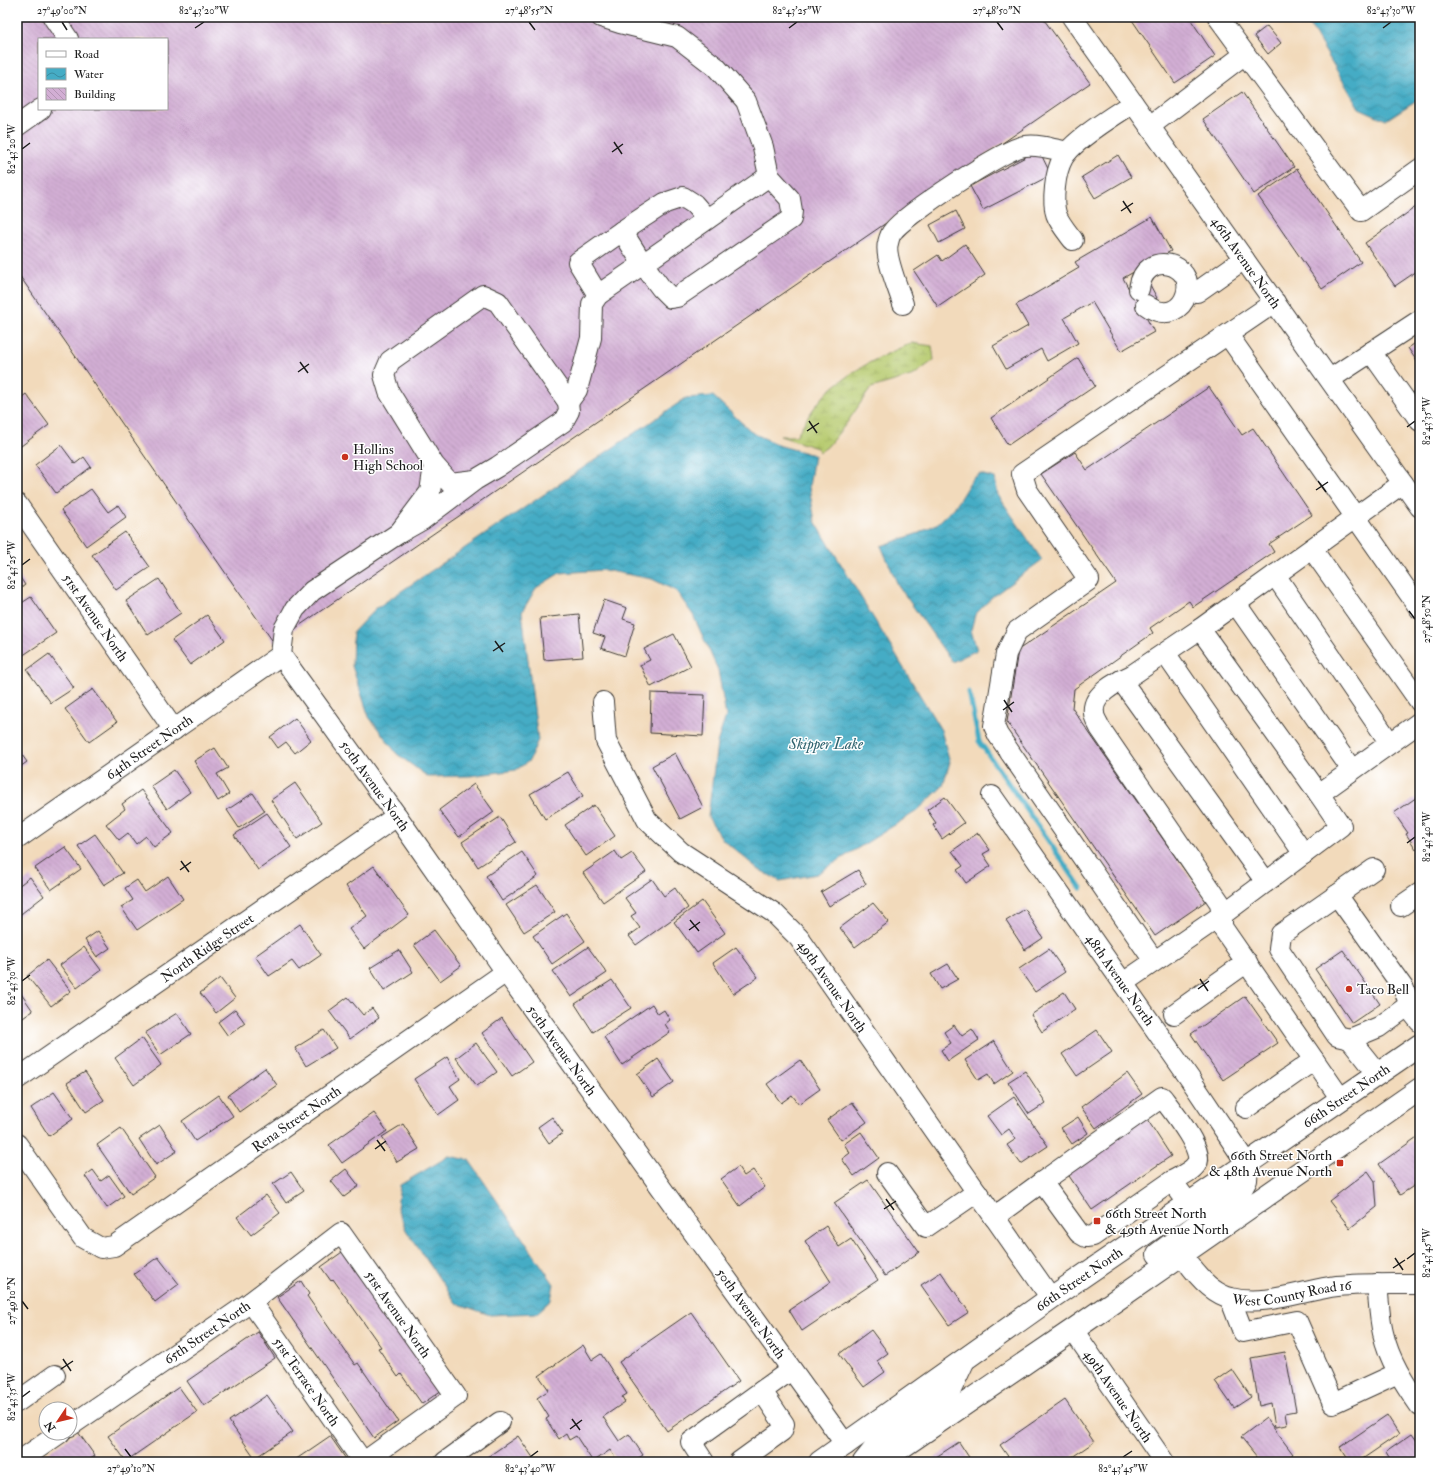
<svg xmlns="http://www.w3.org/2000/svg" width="1437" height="1479" font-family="'IM FELL Double Pica',serif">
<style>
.wetland{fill:url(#wetland-marsh);stroke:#6a7446}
.water{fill:url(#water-waves);stroke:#306470}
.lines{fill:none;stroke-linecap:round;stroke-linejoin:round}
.stream{stroke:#45acc5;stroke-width:5}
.building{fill:url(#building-back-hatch);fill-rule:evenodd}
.minor-casing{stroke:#3c3834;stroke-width:22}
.major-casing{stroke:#3c3834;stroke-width:24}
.minor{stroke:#fff;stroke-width:20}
.major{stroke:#fff;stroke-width:22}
.ticks{fill:none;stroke:#1c1c1c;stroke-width:1.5}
.poi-dot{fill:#c8321e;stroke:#fff;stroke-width:1.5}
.labels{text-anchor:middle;stroke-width:3;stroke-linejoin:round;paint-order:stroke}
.street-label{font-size:14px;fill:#1c1c1c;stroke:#fff}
.poi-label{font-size:14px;fill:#1c1c1c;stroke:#fff;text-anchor:start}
.water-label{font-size:15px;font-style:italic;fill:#306470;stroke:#fff}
.neatline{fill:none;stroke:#1c1c1c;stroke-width:1.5}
.ticks-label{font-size:10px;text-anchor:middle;fill:#1c1c1c}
</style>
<defs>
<pattern id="wetland-marsh" width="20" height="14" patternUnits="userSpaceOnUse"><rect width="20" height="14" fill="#b7cb6f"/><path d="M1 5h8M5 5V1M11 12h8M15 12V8" fill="none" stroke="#9dae60"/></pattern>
<pattern id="water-waves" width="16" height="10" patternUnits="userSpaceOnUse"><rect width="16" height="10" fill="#45acc5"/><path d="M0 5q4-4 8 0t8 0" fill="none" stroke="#398b9f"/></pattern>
<pattern id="building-back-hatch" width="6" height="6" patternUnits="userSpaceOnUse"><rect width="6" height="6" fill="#d2aed4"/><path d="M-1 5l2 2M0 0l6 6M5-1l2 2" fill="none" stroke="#b495b5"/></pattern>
</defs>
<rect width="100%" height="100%" fill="#fff"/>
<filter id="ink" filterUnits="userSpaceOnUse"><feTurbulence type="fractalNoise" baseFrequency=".025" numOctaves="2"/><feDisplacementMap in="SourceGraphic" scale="8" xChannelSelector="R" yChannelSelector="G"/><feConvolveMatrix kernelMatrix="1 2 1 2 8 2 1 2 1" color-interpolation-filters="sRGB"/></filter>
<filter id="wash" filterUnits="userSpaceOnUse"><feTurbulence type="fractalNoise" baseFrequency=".012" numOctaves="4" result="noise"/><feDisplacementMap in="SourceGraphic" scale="16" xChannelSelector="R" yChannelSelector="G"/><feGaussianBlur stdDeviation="0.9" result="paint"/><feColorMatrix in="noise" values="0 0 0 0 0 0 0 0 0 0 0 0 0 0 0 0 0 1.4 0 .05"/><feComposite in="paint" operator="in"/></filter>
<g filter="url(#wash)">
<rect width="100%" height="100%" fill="#f2dabb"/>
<!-- wetland -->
<path class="wetland" d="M912 343 932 346 934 360 914 375 871 388 846 424 827 447 820 452 817 448 780 436H796C806 420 817 401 831 389 855 368 883 355 912 343Z"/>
<!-- water -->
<g class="water">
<polygon points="1305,17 1420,17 1420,98 1386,120 1359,108"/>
<polygon points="713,396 753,433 781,446 814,455 809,487 815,521 941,730 950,762 943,786 917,811 817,874 780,881 758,869 723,840 708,817 717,743 726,716 718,670 693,615 676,591 652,579 604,570 560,573 536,588 522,612 538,740 529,761 516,770 470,776 428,777 397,754 369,717 352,666 353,632 375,609 686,398"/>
<polygon points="980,474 995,478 998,495 1042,560 992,597 975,615 971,630 977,650 952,662 898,585 881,546 919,533 938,523 954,508 972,479"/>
<polygon points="449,1156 469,1160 554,1284 551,1300 537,1313 490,1315 456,1303 406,1230 397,1208 400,1185"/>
</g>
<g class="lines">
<!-- stream -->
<polyline class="stream" points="969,692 979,741 1081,888"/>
</g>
<g id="blocks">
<!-- building -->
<g class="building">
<path d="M17 17H1042L1090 83 274 643 17 272ZM39 39H167V109H39Z"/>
<polygon points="1130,17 1189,17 1215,56 1175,83"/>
<polygon points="1267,26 1281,43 1268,54 1254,36"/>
<polygon points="1242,92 1294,167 1254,194 1203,119"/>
<polygon points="1039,150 1051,175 983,210 970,186"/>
<polygon points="1118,155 1131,177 1095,198 1082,177"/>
<polygon points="1297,169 1361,262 1322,289 1258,196"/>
<polygon points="1420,204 1420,269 1395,286 1365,243"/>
<polygon points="956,211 965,229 939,243 930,225"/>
<polygon points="1152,217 1171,251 1123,278 1131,293 1149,283 1157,298 1141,308 1154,332 1121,351 1092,302 1064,318 1078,343 1047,361 1041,349 1006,369 993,346 1028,326 1016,305 1079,268 1075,262"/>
<polygon points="965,244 985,275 938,307 914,271 938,255 942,261"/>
<polygon points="1420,340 1420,366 1408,348"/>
<polygon points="1078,358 1095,386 1008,445 991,418"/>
<polygon points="1209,387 1242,435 1253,428 1312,515 1269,544 1274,552 1193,607 1189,601 1150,628 1153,633 1074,689 1072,708 1206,901 1155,936 1007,722 1018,650 1116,583 1041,474 1075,452 1087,470"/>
<polygon points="26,394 49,425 21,446 17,442 17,401"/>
<polygon points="61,445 75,464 84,457 91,467 56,493 35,465"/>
<polygon points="91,489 108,512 118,505 126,517 86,546 61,510"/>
<polygon points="125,532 150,567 116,590 92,555"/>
<polygon points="17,573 25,585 17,591"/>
<polygon points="159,579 181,613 148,635 126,601"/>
<polygon points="31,597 56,633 22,656 17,649 17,606"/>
<polygon points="604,600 627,608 623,619 635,623 625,656 601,648 605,637 593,633"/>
<polygon points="579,614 583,657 544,660 540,618"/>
<polygon points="207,615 225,640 190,665 172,640"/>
<polygon points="674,634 691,666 651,687 640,665 650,660 644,649"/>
<polygon points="49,654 74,688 51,703 27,670"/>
<polygon points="93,689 117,722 89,742 65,709"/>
<polygon points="651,693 705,695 703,736 650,733"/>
<polygon points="295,718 311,740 295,753 286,742 278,748 270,737"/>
<polygon points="17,748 27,762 17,769"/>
<polygon points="215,748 228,768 217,774 229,794 218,801 194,761"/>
<polygon points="675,753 703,807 680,819 652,766"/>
<polygon points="174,770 190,792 167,809 151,786"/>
<polygon points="568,772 583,796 545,819 530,794"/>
<polygon points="295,783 322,822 297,839 271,800"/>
<polygon points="474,784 494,812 459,837 439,810"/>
<polygon points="141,790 173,833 154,847 146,836 136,844 128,833 119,840 106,824 125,809 122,804"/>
<polygon points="253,793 265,811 239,828 227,810"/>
<polygon points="1420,795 1420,846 1416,849 1406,834 1408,833 1394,813"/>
<polygon points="945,797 964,823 942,839 933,825 936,823 927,810"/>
<polygon points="594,805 615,836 586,856 565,825"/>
<polygon points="267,813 291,847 258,870 234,835"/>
<polygon points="500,817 516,842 478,867 462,842"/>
<polygon points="978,833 990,850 983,854 991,866 966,883 957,870 963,866 952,851"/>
<polygon points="95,834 123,873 104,885 78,846"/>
<polygon points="65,847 81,869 51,890 35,868"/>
<polygon points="615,851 621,860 632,853 646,872 603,902 583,873"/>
<polygon points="522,852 538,876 502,901 486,876"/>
<polygon points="374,866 409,915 364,949 349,929 367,916 346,886"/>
<polygon points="858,870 866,884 829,906 821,892"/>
<polygon points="168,876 183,899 137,930 121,907 133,900 125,888 137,880 145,892"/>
<polygon points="30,877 44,896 17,917 17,887"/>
<polygon points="652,879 664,896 675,888 688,908 636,945 629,936 640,928 631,916 636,913 625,898"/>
<polygon points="537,885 555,912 524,932 506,905"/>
<polygon points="702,901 725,933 697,953 674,922"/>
<polygon points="873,903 889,922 855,947 840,928"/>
<polygon points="1025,909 1043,938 1025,950 1006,921"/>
<polygon points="566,913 585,941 552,964 533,936"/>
<polygon points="300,924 321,955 299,970 292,961 269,976 255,956"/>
<polygon points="434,930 461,966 440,981 414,945"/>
<polygon points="98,931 110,948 97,957 85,940"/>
<polygon points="84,947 101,970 77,988 60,965"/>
<polygon points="588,947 607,973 571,997 553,971"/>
<polygon points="736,947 758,977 733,994 713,963"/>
<polygon points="1049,949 1065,972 1035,992 1019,969"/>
<polygon points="399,950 413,972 384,991 370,968"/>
<polygon points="1343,950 1380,1004 1352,1023 1315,969"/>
<polygon points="47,960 71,991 51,1006 27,976"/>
<polygon points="948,964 958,979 940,989 931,974"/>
<polygon points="220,978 235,998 216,1013 200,993"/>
<polygon points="612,980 631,1008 593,1032 575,1004"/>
<polygon points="17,988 33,1011 17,1022"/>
<polygon points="1064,992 1075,1009 1042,1032 1031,1015"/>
<polygon points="1245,996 1278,1043 1223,1080 1191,1034"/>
<polygon points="348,997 363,1015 372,1008 379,1018 350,1039 329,1011"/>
<polygon points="652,1004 658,1014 664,1010 670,1020 665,1024 670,1032 622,1065 604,1037"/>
<polygon points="235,1009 245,1023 228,1036 218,1022"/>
<polygon points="177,1013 191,1034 160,1055 145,1033"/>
<polygon points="502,1018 532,1062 512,1076 482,1033"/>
<polygon points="954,1025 962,1036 972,1029 979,1040 948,1061 941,1050 951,1043 944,1032"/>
<polygon points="324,1030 336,1048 306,1066 295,1048"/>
<polygon points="1097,1030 1112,1052 1077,1076 1062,1054"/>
<polygon points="142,1038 161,1065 134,1085 115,1058"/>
<polygon points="994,1041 1013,1071 994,1084 988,1074 978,1080 965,1060"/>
<polygon points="476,1043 497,1072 477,1086 456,1058"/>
<polygon points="447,1057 460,1079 450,1086 459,1100 438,1115 414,1079"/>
<polygon points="658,1059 674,1082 653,1097 637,1074"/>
<polygon points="800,1060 820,1089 799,1104 792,1095 781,1103 767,1084"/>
<polygon points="265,1068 277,1085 239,1112 228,1095"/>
<polygon points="1025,1071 1046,1103 1029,1114 1008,1082"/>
<polygon points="85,1072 104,1100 86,1112 67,1083"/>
<polygon points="1127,1073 1142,1094 1096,1128 1081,1107"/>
<polygon points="54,1092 73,1119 49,1136 31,1108"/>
<polygon points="219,1095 233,1116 195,1141 182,1121"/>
<polygon points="1014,1097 1048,1146 1021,1164 1007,1145 1016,1139 1009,1129 1001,1135 987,1116"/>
<polygon points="852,1102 867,1122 841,1140 827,1120"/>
<polygon points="374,1113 387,1131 342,1163 329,1145"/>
<polygon points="1145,1116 1171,1156 1092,1210 1065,1170"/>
<polygon points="552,1117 563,1133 549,1143 538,1127"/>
<polygon points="1078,1117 1088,1133 1072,1144 1061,1128"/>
<polygon points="403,1124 419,1149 397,1162 382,1137"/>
<polygon points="160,1125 177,1151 156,1165 139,1139"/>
<polygon points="121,1128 155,1177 131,1194 97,1145"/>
<polygon points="861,1132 879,1158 854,1176 842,1159 850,1153 844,1144"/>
<polygon points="1420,1135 1420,1192 1415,1185 1400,1195 1379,1164"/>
<polygon points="738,1167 744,1176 753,1170 765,1187 740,1206 721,1179"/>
<polygon points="346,1169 359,1186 344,1197 331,1181"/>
<polygon points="93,1170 101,1181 109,1175 124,1196 107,1208 85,1176"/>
<polygon points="1368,1171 1375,1181 1377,1207 1350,1228 1329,1201"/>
<polygon points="291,1172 304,1191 286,1203 273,1184"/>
<polygon points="868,1180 919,1252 885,1276 834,1203"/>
<polygon points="266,1195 280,1213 251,1235 237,1217"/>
<polygon points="826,1226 839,1247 851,1239 878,1280 802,1331 789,1310 831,1282 805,1241"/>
<polygon points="345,1250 442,1390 422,1404 401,1374 398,1377 378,1348 381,1347 333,1279 331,1281 321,1267"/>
<polygon points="158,1257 179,1284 155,1302 134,1274"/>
<polygon points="941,1272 969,1312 949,1325 921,1285"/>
<polygon points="301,1281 309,1294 307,1296 355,1365 358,1363 398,1421 374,1438 277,1297"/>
<polygon points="691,1312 739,1381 667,1431 619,1362"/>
<polygon points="871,1330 888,1353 877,1361 885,1372 864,1387 839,1354"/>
<polygon points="258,1332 275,1358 204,1406 187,1381"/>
<polygon points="583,1345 592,1360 601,1354 627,1394 622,1397 625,1402 603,1417 619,1441 629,1434 643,1455 633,1462 618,1462 610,1450 593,1462 576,1436 569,1440 566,1434 559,1439 546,1419 549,1417 537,1398 549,1390 539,1376"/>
<polygon points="1285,1352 1296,1411 1285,1413 1287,1425 1275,1427 1271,1403 1259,1406 1251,1358"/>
<polygon points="1232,1369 1251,1397 1234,1408 1215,1381"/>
<polygon points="179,1387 197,1412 126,1461 108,1436"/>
<polygon points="267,1395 293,1432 255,1458 229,1421"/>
<polygon points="1065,1400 1094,1442 1065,1462 1012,1462 1000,1445"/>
<polygon points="1387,1415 1399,1434 1358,1462 1350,1462 1340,1447"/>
<polygon points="1266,1418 1293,1454 1283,1462 1261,1462 1241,1437"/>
<polygon points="78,1432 95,1456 86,1462 34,1462"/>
<polygon points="1412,1434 1420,1445 1420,1462 1405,1462 1403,1459 1398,1462 1392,1462 1386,1452"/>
<polygon points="330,1436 348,1462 292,1462"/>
<polygon points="518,1436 536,1462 480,1462"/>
<polygon points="959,1442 972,1462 935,1462 933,1459"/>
</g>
</g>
</g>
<g filter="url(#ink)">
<use href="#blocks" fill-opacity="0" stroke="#3c3834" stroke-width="1"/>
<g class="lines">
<defs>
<g id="minor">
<polyline points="53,17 68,39"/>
<path id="s1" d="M1072 17 1420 507"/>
<polyline points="1245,54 1361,211 1420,169"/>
<polyline points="17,126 41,109"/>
<polyline points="1150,126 1245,54 1218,17"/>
<polyline points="622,231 643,264 769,176"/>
<path d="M1073 240C1057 219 1052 215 1055 187 1056 177 1058 167 1063 158 1073 140 1115 115 1133 103"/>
<path d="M1139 289C1144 248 1197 263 1186 295 1184 302 1179 308 1172 311 1163 314 1154 311 1146 305"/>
<polyline points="1188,291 1197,292 1244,259"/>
<polyline points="598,295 578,262 622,231 665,203 683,197 694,204 707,219"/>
<path d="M903 304C899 290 884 256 888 243 889 239 890 234 893 231 905 215 1006 147 1025 146 1039 144 1053 149 1067 152"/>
<polyline points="1228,335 1420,609"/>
<polyline points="1371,352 1420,421"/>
<polyline points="1330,379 1420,320"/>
<polyline points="568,402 577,390 591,338 592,304 598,295 643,264 661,288 671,298 677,297 791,219 792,211 790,199 769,176 763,147 746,101 716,67 677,37 620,23 601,17"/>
<polyline points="434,465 430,492 399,533 422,520 475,480 497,467 563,422 569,411 568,402 498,302 483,295 390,361 384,375 389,392 434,465 450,483 475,480"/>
<path id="s2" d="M17 504 174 730"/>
<polyline points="1312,549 1420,702"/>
<polyline points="1275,575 1390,743"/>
<polyline points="1236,604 1352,770"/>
<path d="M1200 629 1132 675C1119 681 1091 694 1094 713 1094 718 1098 723 1100 728L1220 903 1222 915 1341 826 1319 794 1420 722"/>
<polyline points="1165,653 1304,854"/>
<path id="s3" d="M281 655 397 816 506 972 846 1445"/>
<polyline points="281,655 284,629 295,609 312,591 399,533"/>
<polyline points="1121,680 1266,882"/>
<path id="s4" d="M603 702 606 741 647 820 681 852 774 913 799 938 1051 1298"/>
<polyline points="1319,794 1200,629 1403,483"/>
<path id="s5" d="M992 796 1190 1079 1247 1164"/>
<path id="s6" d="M17 839 281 655"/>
<polyline points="1374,869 1337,895 1404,989 1412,1012 1420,1022"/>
<polyline points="1337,895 1281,934 1279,949 1337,1036 1350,1039 1378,1074"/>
<polyline points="1401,906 1420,893"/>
<polyline points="1154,961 998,735 994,726 1006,654 1017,631 1089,580 1027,490 1022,474 1275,302"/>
<polyline points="1123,983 1222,915 1222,927 1341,1099"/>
<polyline points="1174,1014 1247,962"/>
<polyline points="1350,1039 1379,1027 1409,1005"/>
<path id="s7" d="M17 1079 397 816"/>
<polyline points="1246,1108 1314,1060"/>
<path id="s8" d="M17 1144 83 1238 101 1248 114 1246 506 972"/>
<polyline points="887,1173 926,1227 977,1192"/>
<path d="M1042 1182 1162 1097C1171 1109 1205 1151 1197 1163 1193 1171 1179 1177 1172 1181"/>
<polyline points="994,1217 1042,1182 1079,1233 1086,1237 1093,1236 1172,1181 1189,1204"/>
<path id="s9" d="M1182 1254C1193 1271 1210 1293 1231 1298 1264 1307 1304 1290 1337 1286 1365 1283 1392 1284 1420 1284"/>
<path d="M1377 1284C1379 1300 1379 1317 1383 1333 1389 1360 1404 1383 1420 1406"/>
<polyline points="1230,1298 1243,1332 1297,1321 1333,1403 1398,1373"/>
<path id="s10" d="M251 1302 363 1462"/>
<path id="s11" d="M1073 1330 1164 1462"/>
<polyline points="17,1402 55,1375"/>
<path id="s12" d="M70 1426 251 1302 341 1233 456 1396 364 1462"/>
<polyline points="18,1462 60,1433"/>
<polyline points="445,1462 500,1422"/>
<polyline points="704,1462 691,1442 791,1370"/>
<polyline points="739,1462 782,1431 784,1424 762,1391"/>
</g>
<g id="major">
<polyline points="1158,1254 1239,1193 1246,1180 1247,1164"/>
<path id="s13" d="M820 1462 1051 1298 1420 1045"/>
<polyline points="864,1462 880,1442 948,1394 963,1362"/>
<polyline points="880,1462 1073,1330 1420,1089"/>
</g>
</defs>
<!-- minor casing -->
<use href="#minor" class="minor-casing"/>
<!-- major casing -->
<use href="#major" class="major-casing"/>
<!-- minor -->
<use href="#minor" class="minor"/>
<!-- major -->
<use href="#major" class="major"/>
</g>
</g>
<!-- ticks -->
<path class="ticks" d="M62 22 67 30M529 22 535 30M997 22 1003 30M195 28 204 22M789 28 797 22M1383 28 1391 22M614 142 622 154M22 149 30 143M612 152 623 144M1123 201 1131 213M1121 211 1133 203M300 362 308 373M298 372 309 364M809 421 817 433M1407 427 1415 421M807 431 819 423M1318 481 1326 492M1316 490 1328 482M22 565 30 559M1409 611 1415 619M495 641 503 652M493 651 505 643M1004 700 1012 712M1003 710 1014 702M1407 843 1415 837M181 861 189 872M180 870 191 862M690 920 699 931M689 930 700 922M1200 979 1208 991M22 981 30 975M1198 989 1209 981M377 1140 385 1151M375 1149 386 1141M886 1199 894 1210M884 1209 896 1201M1395 1258 1403 1270M1407 1259 1415 1253M1393 1268 1405 1260M22 1301 28 1309M63 1359 71 1371M61 1369 73 1361M22 1397 30 1391M572 1419 580 1430M570 1429 582 1420M125 1449 131 1457M530 1457 538 1451M1123 1457 1132 1451"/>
<!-- markers -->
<g class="poi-dot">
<circle cx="345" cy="457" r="4"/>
<circle cx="1349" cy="989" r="4"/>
<rect x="1336" y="1159" width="8" height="8" rx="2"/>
<rect x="1093" y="1217" width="8" height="8" rx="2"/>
</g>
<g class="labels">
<!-- street labels -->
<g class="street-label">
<text dy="5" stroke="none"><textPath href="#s1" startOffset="301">46th Avenue North</textPath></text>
<text dy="5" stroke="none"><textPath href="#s2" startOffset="138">51st Avenue North</textPath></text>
<text dy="5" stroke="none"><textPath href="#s6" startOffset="161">64th Street North</textPath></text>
<text dy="5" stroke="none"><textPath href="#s3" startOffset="161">50th Avenue North</textPath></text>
<text dy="5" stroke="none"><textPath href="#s7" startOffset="231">North Ridge Street</textPath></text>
<text dy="5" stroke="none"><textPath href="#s5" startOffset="224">48th Avenue North</textPath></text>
<text dy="5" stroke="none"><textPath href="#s4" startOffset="380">49th Avenue North</textPath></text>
<text dy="5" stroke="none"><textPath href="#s3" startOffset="485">50th Avenue North</textPath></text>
<text dy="5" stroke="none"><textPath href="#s13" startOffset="641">66th Street North</textPath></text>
<text dy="5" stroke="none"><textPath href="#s8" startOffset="371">Rena Street North</textPath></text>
<text dy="5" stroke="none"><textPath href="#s13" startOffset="317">66th Street North</textPath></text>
<text dy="5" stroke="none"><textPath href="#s9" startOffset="129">West County Road 16</textPath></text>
<text dy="5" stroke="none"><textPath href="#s12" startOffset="432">51st Avenue North</textPath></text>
<text dy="5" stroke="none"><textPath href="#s3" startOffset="809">50th Avenue North</textPath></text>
<text dy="5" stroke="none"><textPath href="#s12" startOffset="166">65th Street North</textPath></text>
<text dy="5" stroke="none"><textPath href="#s10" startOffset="97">51st Terrace North</textPath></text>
<text dy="5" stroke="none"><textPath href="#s11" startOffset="80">49th Avenue North</textPath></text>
</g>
<!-- poi labels -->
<g class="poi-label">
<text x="353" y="454">Hollins<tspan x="353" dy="16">High School</tspan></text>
<text x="1357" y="994">Taco Bell</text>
<text x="1332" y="1160" text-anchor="end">66th Street North<tspan x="1332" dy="16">&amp; 48th Avenue North</tspan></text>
<text x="1105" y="1218">66th Street North<tspan x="1105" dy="16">&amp; 49th Avenue North</tspan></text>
</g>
<!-- water labels -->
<g class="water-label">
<text x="826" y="749">Skipper Lake</text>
</g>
</g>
<!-- margin -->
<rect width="1437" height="1479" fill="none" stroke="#fff" stroke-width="44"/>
<!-- legend -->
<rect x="38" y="38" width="130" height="72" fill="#ffffff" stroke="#a4a4a4"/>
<rect x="46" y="51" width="20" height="6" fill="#ffffff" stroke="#a4a4a4"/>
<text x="74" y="58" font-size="12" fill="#1c1c1c">Road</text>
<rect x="46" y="68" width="20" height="12" fill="url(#water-waves)" stroke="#a4a4a4"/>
<text x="74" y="78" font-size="12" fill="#1c1c1c">Water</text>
<rect x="46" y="88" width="20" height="12" fill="url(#building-back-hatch)" stroke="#a4a4a4"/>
<text x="74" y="98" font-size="12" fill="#1c1c1c">Building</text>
<!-- north arrow -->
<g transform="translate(58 1421) rotate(235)"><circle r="19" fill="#ffffff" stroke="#a4a4a4"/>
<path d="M0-3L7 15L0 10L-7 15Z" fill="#c8321e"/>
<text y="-6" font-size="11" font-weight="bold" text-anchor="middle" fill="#1c1c1c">N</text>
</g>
<rect x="22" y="22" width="1393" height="1435" class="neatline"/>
<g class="ticks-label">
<text x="62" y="14">27°49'00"N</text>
<text x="204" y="14">82°43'20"W</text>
<text x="529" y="14">27°48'55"N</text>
<text x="797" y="14">82°43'25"W</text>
<text x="997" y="14">27°48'50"N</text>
<text x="1391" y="14">82°43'30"W</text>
<text transform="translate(11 149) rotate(-90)" y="4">82°43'20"W</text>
<text transform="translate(1426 421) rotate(-90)" y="4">82°43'35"W</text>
<text transform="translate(11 565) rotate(-90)" y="4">82°43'25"W</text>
<text transform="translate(1426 619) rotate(-90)" y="4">27°48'50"N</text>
<text transform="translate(1426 837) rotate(-90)" y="4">82°43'40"W</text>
<text transform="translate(11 981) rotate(-90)" y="4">82°43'30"W</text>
<text transform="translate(1426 1253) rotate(-90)" y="4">82°43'45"W</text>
<text transform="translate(11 1301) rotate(-90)" y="4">27°49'10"N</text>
<text transform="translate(11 1397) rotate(-90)" y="4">82°43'35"W</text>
<text x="131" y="1472">27°49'10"N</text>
<text x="530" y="1472">82°43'40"W</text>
<text x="1123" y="1472">82°43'45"W</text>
</g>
</svg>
